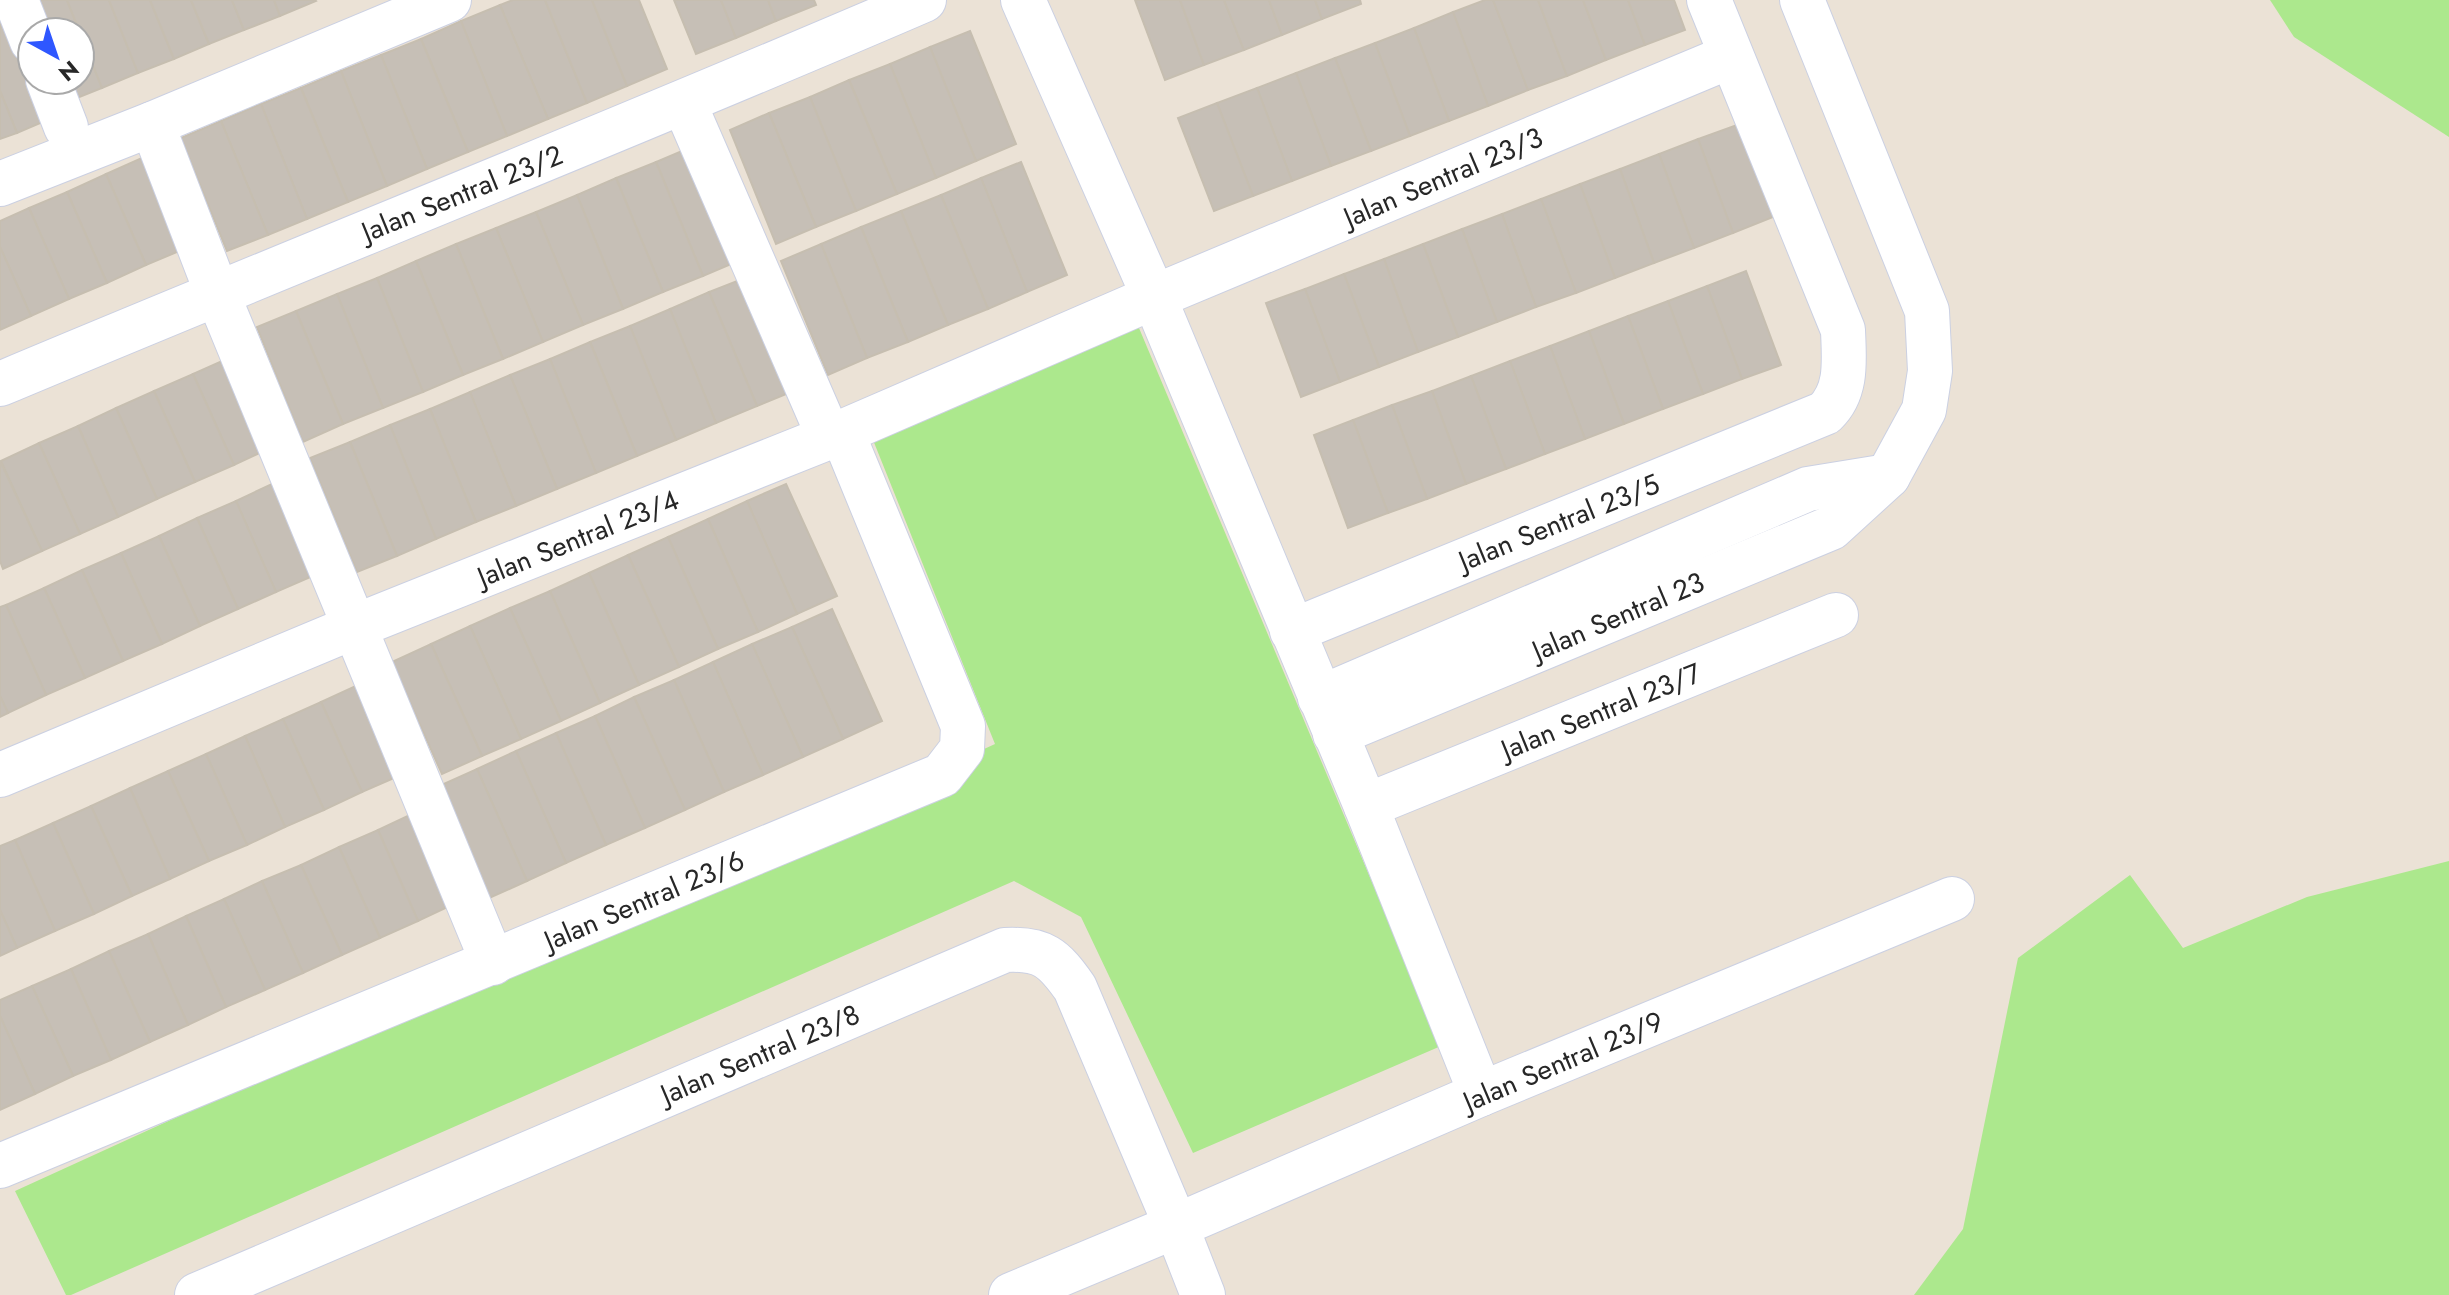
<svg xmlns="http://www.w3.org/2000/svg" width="2449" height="1295" font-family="Jost,sans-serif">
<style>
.green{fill:#ace88d}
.building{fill:#c6bfb6;stroke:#c6beb0;stroke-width:2}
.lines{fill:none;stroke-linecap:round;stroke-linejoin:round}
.minor-casing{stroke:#cbd0e2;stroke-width:46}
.minor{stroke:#fff;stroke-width:44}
.labels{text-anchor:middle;stroke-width:6;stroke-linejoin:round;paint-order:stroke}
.street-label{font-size:28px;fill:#272727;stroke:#fff}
</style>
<rect width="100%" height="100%" fill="#ebe2d6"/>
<!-- green -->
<g class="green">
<polygon points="2270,0 2449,0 2449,137 2294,37"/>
<polygon points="1131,309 1441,1046 1193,1153 1081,917 1014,881 71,1295 66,1295 15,1191 995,744 867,425"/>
<polygon points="2449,861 2449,1295 1914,1295 1963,1229 2018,958 2130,875 2183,948 2307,897"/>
</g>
<!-- building -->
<g class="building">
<polygon points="0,0 5,0 52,118 17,133 0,91"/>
<polygon points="26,0 67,0 102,88 67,102 58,80 80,80 80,32 39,32"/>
<polygon points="67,0 109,0 138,73 102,88"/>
<polygon points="109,0 150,0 174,59 138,73"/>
<polygon points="150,0 191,0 209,44 174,59"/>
<polygon points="191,0 232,0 244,30 209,44"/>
<polygon points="232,0 274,0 280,16 244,30"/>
<polygon points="274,0 315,0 316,1 280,16"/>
<polygon points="513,0 545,0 587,103 548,119 500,5"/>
<polygon points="545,0 592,0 627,86 587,103"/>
<polygon points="592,0 639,0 667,69 627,86"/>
<polygon points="674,0 721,0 736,38 696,54"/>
<polygon points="721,0 768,0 776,21 736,38"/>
<polygon points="768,0 814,0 816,5 776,21"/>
<polygon points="1135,0 1180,0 1204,65 1165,80"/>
<polygon points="1180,0 1224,0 1244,50 1204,65"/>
<polygon points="1224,0 1269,0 1282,35 1244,50"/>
<polygon points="1269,0 1315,0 1322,19 1282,35"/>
<polygon points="1315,0 1360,0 1361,4 1322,19"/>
<polygon points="1485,0 1493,0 1528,90 1488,106 1453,12"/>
<polygon points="1493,0 1538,0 1567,76 1528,90"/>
<polygon points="1538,0 1583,0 1606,60 1567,76"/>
<polygon points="1583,0 1628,0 1645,45 1606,60"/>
<polygon points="1628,0 1674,0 1685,30 1645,45"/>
<polygon points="500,5 548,119 507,136 461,21"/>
<polygon points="1453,12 1488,106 1449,121 1414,28"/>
<polygon points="461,21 507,136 468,152 421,39"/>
<polygon points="1414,28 1449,121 1410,136 1375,43"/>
<polygon points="970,31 1016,144 976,161 930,47"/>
<polygon points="421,39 468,152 427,169 381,55"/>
<polygon points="1375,43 1410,136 1371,151 1335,58"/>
<polygon points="930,47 976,161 936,178 890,64"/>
<polygon points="381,55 427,169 387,186 341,71"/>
<polygon points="1335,58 1371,151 1331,166 1296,73"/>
<polygon points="890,64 936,178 897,194 849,80"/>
<polygon points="341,71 387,186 348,202 301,88"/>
<polygon points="1296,73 1331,166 1292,181 1257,88"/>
<polygon points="849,80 897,194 856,211 810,97"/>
<polygon points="301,88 348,202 307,219 261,104"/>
<polygon points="1257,88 1292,181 1253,196 1217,103"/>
<polygon points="0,91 17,133 0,139"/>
<polygon points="810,97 856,211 816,227 769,113"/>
<polygon points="1217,103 1253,196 1214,211 1178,118"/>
<polygon points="261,104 307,219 268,235 221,121"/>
<polygon points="769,113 816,227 776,244 730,130"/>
<polygon points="221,121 268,235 227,251 181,138"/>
<polygon points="1737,125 1773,217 1733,233 1698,139"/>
<polygon points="1698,139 1733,233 1694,248 1659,154"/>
<polygon points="696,145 743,259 703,276 656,162"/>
<polygon points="1659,154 1694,248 1654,263 1620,169"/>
<polygon points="144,157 184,249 146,265 106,174"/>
<polygon points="656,162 703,276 663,292 616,178"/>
<polygon points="1021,162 1067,275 1027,292 981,178"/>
<polygon points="1620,169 1654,263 1615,278 1580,184"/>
<polygon points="106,174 146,265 107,283 67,192"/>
<polygon points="616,178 663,292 623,309 577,195"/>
<polygon points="981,178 1027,292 988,309 941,195"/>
<polygon points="1580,184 1615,278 1576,293 1541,199"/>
<polygon points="67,192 107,283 69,299 29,208"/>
<polygon points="577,195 623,309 583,325 536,212"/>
<polygon points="941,195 988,309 948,325 901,211"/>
<polygon points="1541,199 1576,293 1536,307 1502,214"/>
<polygon points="29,208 69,299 31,316 0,247 0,221"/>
<polygon points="901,211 948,325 908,342 861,227"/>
<polygon points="536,212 583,325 543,342 496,228"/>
<polygon points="1502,214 1536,307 1497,322 1462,229"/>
<polygon points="861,227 908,342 867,358 821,244"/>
<polygon points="496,228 543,342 503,359 456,244"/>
<polygon points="1462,229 1497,322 1458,337 1423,244"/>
<polygon points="456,244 503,359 463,375 416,261"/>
<polygon points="821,244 867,358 828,375 781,261"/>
<polygon points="1423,244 1458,337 1418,352 1384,259"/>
<polygon points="0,247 31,316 0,330"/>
<polygon points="1384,259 1418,352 1379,367 1344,274"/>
<polygon points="416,261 463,375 423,392 377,278"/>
<polygon points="1746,271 1781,365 1742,379 1707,286"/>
<polygon points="1344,274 1379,367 1340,382 1305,289"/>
<polygon points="750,276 796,390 757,406 709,292"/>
<polygon points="377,278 423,392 383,408 337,294"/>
<polygon points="1707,286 1742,379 1703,394 1668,301"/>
<polygon points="1305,289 1340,382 1301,397 1266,303"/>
<polygon points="709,292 757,406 716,423 670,309"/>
<polygon points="337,294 383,408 343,424 296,311"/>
<polygon points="1668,301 1703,394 1663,409 1628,316"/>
<polygon points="670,309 716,423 676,440 630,326"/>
<polygon points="296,311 343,424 303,442 257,327"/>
<polygon points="1628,316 1663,409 1624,424 1589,331"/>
<polygon points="630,326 676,440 637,456 590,342"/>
<polygon points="1589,331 1624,424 1585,439 1550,346"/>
<polygon points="590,342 637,456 596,473 550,359"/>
<polygon points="1550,346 1585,439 1545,454 1510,361"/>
<polygon points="231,357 272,447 234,465 193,374"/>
<polygon points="550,359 596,473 557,489 510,375"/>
<polygon points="1510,361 1545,454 1506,469 1471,376"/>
<polygon points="193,374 234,465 195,482 154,391"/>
<polygon points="510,375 557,489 516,506 470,392"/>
<polygon points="1471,376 1506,469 1466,484 1432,391"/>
<polygon points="154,391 195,482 157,499 116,408"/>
<polygon points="1432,391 1466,484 1427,499 1392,405"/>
<polygon points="470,392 516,506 476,522 430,409"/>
<polygon points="1392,405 1427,499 1388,513 1353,420"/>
<polygon points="116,408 157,499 118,517 78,426"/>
<polygon points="430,409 476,522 436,539 390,425"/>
<polygon points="1353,420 1388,513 1348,528 1314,435"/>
<polygon points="390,425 436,539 397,556 350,442"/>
<polygon points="78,426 118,517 80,534 39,443"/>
<polygon points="350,442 397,556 357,572 310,458"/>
<polygon points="39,443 80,534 42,551 1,461"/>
<polygon points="0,461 42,551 3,569 0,561"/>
<polygon points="274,483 315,575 276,592 236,501"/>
<polygon points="786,484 837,596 797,614 747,501"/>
<polygon points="236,501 276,592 238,609 197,518"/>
<polygon points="747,501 797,614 758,632 708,519"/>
<polygon points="197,518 238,609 200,626 159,536"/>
<polygon points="708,519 758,632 718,649 668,537"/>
<polygon points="159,536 200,626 162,644 121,553"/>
<polygon points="668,537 718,649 679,667 628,555"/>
<polygon points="121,553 162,644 123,661 82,570"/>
<polygon points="628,555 679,667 639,685 589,573"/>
<polygon points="82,570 123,661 85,678 44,588"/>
<polygon points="589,573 639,685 600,703 550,591"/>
<polygon points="44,588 85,678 46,695 6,605"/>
<polygon points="550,591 600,703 561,721 510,608"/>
<polygon points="6,605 46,695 8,713 0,696 0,607"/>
<polygon points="510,608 561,721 521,739 470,626"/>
<polygon points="832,609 882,721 843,739 792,627"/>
<polygon points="470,626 521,739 482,756 431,644"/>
<polygon points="792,627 843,739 803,757 752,644"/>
<polygon points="431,644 482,756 442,774 392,662"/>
<polygon points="752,644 803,757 763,775 713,662"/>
<polygon points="713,662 763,775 724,792 674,680"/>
<polygon points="674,680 724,792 685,810 634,697"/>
<polygon points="360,684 401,775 362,792 321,702"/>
<polygon points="0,696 8,713 0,717"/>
<polygon points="634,697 685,810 645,828 595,716"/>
<polygon points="321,702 362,792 324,810 283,719"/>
<polygon points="595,716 645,828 606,845 556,733"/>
<polygon points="283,719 324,810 285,827 245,736"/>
<polygon points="556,733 606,845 566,863 516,751"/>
<polygon points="245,736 285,827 247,845 206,754"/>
<polygon points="516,751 566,863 527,881 477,769"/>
<polygon points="206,754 247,845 209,861 168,771"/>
<polygon points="477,769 527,881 487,899 437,787"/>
<polygon points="168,771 209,861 170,879 130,788"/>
<polygon points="130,788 170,879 132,896 91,806"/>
<polygon points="91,806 132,896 94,914 53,823"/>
<polygon points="416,812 456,903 418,921 378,830"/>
<polygon points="53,823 94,914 55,931 15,840"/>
<polygon points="378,830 418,921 380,938 339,847"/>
<polygon points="15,840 55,931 17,948 0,910 0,846"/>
<polygon points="339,847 380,938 342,955 301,865"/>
<polygon points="301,865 342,955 303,973 262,881"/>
<polygon points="262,881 303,973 265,990 224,899"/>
<polygon points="224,899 265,990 226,1007 186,916"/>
<polygon points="0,910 17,948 0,956"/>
<polygon points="186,916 226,1007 188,1025 148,934"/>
<polygon points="148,934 188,1025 150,1042 109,951"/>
<polygon points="109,951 150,1042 111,1060 71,969"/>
<polygon points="71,969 111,1060 73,1076 32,986"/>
<polygon points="32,986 73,1076 35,1094 0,1016 0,1000"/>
<polygon points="0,1016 35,1094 0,1110"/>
</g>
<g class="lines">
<defs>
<g id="minor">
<polyline points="16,0 32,41"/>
<polyline points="1023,0 1154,297 1366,806 1481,1094"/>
<polyline points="48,80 66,127"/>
<polyline points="684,103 829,437"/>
<polyline points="152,124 217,293 493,963"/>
<polyline points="0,184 152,124 449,0"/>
<path d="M0 384C307 255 618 132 924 0"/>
<path d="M1292 631 1825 413C1848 391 1844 360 1843 330L1709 0"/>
<polyline points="1320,698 1808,489 1888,476"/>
<polyline points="1335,734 1831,528 1888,476 1924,410 1930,371 1927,311 1802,0"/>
<polyline points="0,775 356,626 842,432 1154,297 1731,56"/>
<polyline points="1366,806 1836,615"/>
<polyline points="0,1166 942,775 962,749 963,726 842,432"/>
<path d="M197 1295 1005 950C1043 948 1054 958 1075 988L1176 1226 1203 1295"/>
<polyline points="1011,1295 1176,1226 1481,1094 1952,899"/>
</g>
</defs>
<!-- minor casing -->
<use href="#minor" class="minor-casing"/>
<!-- minor -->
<use href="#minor" class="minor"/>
</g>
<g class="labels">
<!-- street labels -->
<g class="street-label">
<text transform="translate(1443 177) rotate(-23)" y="10">Jalan Sentral 23/3</text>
<text transform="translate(462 193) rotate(-22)" y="10">Jalan Sentral 23/2</text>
<text transform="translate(1559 522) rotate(-22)" y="10">Jalan Sentral 23/5</text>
<text transform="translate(578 538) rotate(-22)" y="10">Jalan Sentral 23/4</text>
<text transform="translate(1618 616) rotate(-23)" y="10">Jalan Sentral 23</text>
<text transform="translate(1601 711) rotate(-22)" y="10">Jalan Sentral 23/7</text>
<text transform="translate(644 900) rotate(-23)" y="10">Jalan Sentral 23/6</text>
<text transform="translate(760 1054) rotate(-23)" y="10">Jalan Sentral 23/8</text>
<text transform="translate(1563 1061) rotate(-23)" y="10">Jalan Sentral 23/9</text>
</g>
</g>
<!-- north arrow -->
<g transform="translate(56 56) rotate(140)"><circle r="38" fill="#ffffff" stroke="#a9a9a9" stroke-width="2"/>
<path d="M0-6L14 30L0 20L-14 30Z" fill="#2f57ff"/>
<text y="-12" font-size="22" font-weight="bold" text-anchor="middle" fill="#272727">N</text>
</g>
</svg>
